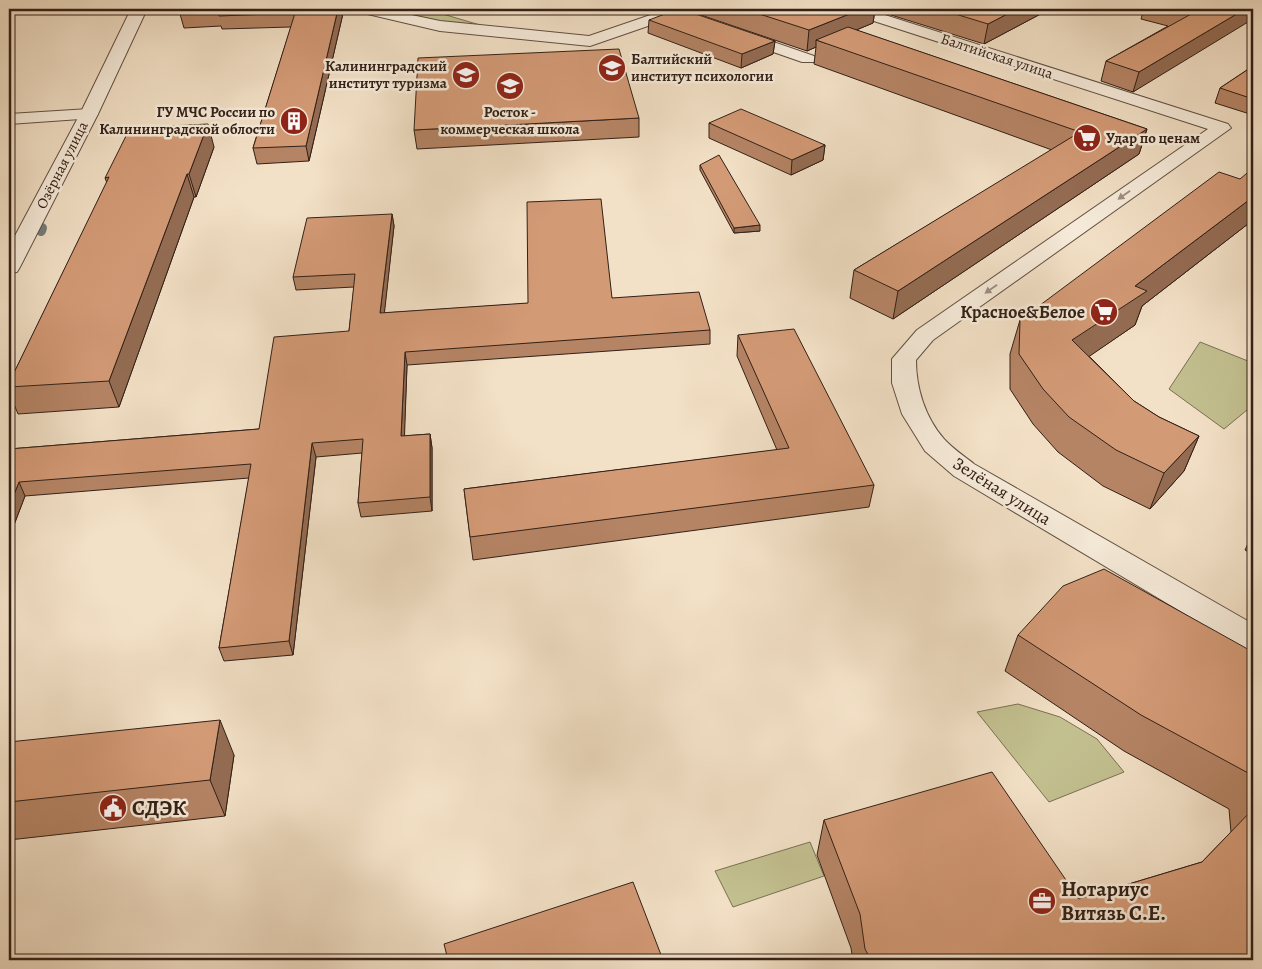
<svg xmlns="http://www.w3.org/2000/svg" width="1262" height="969" viewBox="0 0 1262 969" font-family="Alegreya,serif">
<rect width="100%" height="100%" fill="#f3e1c7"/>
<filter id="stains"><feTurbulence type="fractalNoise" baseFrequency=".004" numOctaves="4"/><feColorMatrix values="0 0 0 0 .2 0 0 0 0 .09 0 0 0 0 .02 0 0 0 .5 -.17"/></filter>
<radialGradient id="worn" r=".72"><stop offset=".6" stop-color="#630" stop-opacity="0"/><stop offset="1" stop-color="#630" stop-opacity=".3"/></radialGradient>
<path fill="#c3c090" stroke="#7a7054" d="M397,9h29l54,16 -30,-2 -53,-11z
M1200,342l53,21v42l-29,24 -55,-40z
M1018,704l42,13 37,22 27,33 -75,30 -72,-90z
M810,842l14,34 -91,31 -18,-36z"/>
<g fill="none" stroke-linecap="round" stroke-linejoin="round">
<path stroke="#737d7b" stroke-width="10" d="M41,231l1,-3"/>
<defs>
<path id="minor" d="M356,9h27l57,12 149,15 79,-27 21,3 3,3 -8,5 -10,-3 -84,29 -150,-15 -81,-19z
M844,9h22l362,115 3,4 -298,212 -17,20c0,28 9,57 28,79 8,9 20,17 30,25l279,160v27l-11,-3 -288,-172 -29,-25 -23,-37 -10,-31v-24l25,-29 291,-201 -362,-117z
M739,30l75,26 2,3 -2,3h-12l-69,-24 -2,-3z
M89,109l6,1 3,4 -3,4 -86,6v-10z"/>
<path id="tertiary" d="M131,9h16l-49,105 -78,153 -3,5 -8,1v-26l71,-133z"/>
</defs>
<use href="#minor" stroke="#625043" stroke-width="2"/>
<use href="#tertiary" stroke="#625043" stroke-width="2"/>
<use href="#minor" fill="#f7ecdb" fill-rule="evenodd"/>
<use href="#tertiary" fill="#f7ecdb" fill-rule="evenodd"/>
</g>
<path fill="#b58465" stroke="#322017" d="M344,9l-35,152 -52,3 -4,-16 38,-121 -69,2 -1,-3 -37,2 -4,-14z
M698,9h352l-66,35 -109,-34 -2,13 -17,7 291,99 -8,25 -246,165 -43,-21 4,-28 198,-120 -238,-86 2,-17 -9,4 -109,-37z
M1144,9h109l-120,83 -32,-11 5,-20 62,-35 -27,-7z
M649,20l126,21 -2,13 -32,14 -93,-35z
M1253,66v49l-38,-12 5,-15z
M639,118v19l-222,12 -3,-19z
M709,123l116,22 -2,15 -32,15 -82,-37z
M214,147l-18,50h-2l-75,210 -101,7 -9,-22v-9l98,-200 -2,-5z
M700,165l60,66 -26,2 -34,-63z
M392,214l2,12 -10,87 228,-15 98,32v14l-303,21 -3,71 26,-2 2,14v63l-71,6 -3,-14 4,-50 -46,4 -23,198 -69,6 -5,-13 30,-170 -224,18 -16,42v-89l250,-20 90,-98 5,-44 -58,3 -3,-13z
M1253,220l-111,86 -7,19 -46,31 45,45 25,16 40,19 -15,35 -34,38 -47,-23 -45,-34 -25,-28 -23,-35v-35l10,-34z
M738,335l136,150 -5,22 -396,53 -9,-71 313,-39 -40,-94z
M1253,533v21l-8,-4z
M1018,635l235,17v308h-400l-2,-12 -34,-93 7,-35 255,79 123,-37 29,-30 -2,-23 -105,-58 -119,-80z
M9,742l225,13 -9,61 -216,24z"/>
<path fill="#946c53" stroke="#322017" d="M338,9h6l-35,152 -3,-15z
M862,9h13l-2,14 -48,20 -9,-3v7l-9,4 2,-21z
M1017,9h33l-66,35 4,-20z
M1245,9h8v10l-120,73 6,-20z
M775,41l-2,13 -32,14 1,-14z
M208,124l6,23 -18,50 -7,-23z
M1147,129l-8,25 -246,165 5,-28z
M825,145l-2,15 -32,15 1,-15z
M187,174l7,23 -75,210 -10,-26z
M1253,197v23l-111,86 -7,19 -73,50 10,-35 63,-54z
M392,214l2,12 -11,100 -3,-13z
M760,225v6l-26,2v-5z
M405,352l2,13 -3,85 -3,-14z
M430,434l2,14v63l-2,-14z
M1199,436l-15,35 -34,38 14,-36z
M312,443l4,14 -23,198 -4,-14z
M19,482l6,14 -16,42v-31z
M220,720l14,35 -9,61 -15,-36z
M1253,955v5h-12z"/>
<path fill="#d39a76" stroke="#322017" d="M183,9h155l-32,137 -53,2 42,-135 -76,3v-3l-39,1z
M678,9h3l94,32 -33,13 -93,-34z
M744,9h118l-53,21z
M939,9h78l-29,15z
M1178,9h67l-106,63 -33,-11 87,-48z
M848,27l299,102 -249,162 -44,-21 226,-138 -264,-92z
M619,49l20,69 -225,12 4,-72z
M1253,66v33l-33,-11z
M741,109l84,36 -33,15 -83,-37z
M208,124l-19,50h-2l-78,207 -100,6v-4l100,-206 -4,1 25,-50z
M719,155l41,70 -26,3 -34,-63z
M1253,168v29l-118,89 12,5 -75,49 62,61 25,16 40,19 -35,37 -48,-23 -47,-33 -26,-28 -24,-35 1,-34 199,-148 21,7z
M601,199l11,99 87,-6 11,38 -305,22 -4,84 29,-2v63l-72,6 5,-64 -51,4 -23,198 -70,7 32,-184 -232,18 -10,25v-58l250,-20 15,-92 75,-6 6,-57 -62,3 14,-59 85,-4 -12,99 148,-10 -1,-101z
M794,329l80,156 -404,52 -6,-48 325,-41 -51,-113z
M1104,569l149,83v150l-3,-28 -109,-59 -123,-80 45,-49z
M220,720l-10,60 -201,22v-60z
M992,772l87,127 123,-37 51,-53v146l-12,5h-370l-6,-11 -5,-35 -36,-94z
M633,882l30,78h-215l-4,-16z"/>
<defs><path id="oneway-solid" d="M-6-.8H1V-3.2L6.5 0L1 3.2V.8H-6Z" transform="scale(1.25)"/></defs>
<g fill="#9e9083">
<use href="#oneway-solid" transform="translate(1124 195) rotate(145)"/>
<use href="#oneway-solid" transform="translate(991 289) rotate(145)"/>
</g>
<defs>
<symbol id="university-disc" viewBox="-11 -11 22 22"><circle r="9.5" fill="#8f2418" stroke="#f7ecdb"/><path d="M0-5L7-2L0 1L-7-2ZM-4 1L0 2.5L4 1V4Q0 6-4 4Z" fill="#fff"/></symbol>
<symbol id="school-disc" viewBox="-11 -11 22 22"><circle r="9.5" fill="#8f2418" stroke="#f7ecdb"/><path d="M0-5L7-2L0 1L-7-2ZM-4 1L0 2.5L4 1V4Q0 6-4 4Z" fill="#fff"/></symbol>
<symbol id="building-disc" viewBox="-11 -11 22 22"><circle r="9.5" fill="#8f2418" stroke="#f7ecdb"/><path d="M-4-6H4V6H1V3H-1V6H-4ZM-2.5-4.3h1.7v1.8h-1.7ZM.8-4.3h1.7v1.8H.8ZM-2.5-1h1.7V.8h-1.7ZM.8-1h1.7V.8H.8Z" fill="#fff"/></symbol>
<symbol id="supermarket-disc" viewBox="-11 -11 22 22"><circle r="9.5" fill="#8f2418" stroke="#f7ecdb"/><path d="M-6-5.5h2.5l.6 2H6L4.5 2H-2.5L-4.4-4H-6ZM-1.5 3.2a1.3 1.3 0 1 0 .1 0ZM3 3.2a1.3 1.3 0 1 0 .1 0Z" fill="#fff"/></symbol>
<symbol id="civic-disc" viewBox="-11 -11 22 22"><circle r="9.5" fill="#8f2418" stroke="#f7ecdb"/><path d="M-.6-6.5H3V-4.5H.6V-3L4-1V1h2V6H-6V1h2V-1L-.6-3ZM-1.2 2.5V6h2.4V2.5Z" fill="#fff"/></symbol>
<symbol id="office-disc" viewBox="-11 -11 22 22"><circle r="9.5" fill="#8f2418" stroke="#f7ecdb"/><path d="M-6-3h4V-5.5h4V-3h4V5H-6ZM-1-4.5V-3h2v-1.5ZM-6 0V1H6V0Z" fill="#fff"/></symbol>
</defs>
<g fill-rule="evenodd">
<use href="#university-disc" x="596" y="52" width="32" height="32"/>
<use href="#university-disc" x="450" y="59" width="32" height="32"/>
<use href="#school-disc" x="494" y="70" width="32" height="32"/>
<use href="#building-disc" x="278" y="105" width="32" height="32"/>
<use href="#supermarket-disc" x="1071" y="122" width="32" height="32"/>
<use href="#supermarket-disc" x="1088" y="296" width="32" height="32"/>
<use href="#civic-disc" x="97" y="792" width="32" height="32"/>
<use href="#office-disc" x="1026" y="885" width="32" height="32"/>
</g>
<g text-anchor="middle" stroke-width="5" stroke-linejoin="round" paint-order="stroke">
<g font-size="15" fill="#322017" stroke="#f7ecdb">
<text transform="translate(997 56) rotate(18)" y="5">Балтийская улица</text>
<text transform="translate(62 165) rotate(-63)" y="5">Озёрная улица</text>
</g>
<g font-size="15" font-weight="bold" fill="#322017" stroke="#f7ecdb" text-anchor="start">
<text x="631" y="64">Балтийский<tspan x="631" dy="17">институт психологии</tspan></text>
<text x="447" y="71" text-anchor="end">Калининградский<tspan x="447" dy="17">институт туризма</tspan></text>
<text x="275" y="117" text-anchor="end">ГУ МЧС России по<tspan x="275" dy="17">Калининградской облости</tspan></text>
<text x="510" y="117" text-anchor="middle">Росток -<tspan x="510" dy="17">коммерческая школа</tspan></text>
<text x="1106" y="143">Удар по ценам</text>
</g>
<g font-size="18" font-weight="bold" fill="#322017" stroke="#f7ecdb" text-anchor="end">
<text x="1085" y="318">Красное&amp;Белое</text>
</g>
<g font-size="18" fill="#322017" stroke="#f7ecdb">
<text transform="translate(1002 491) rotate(32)" y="6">Зелёная улица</text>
</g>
<g font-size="21" font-weight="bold" fill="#322017" stroke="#f7ecdb" text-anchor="start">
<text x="132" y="815">СДЭК</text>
<text x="1061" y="896">Нотариус<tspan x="1061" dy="24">Витязь С.Е.</tspan></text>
</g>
</g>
<rect width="1262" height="969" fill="none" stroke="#f3e1c7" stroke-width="30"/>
<rect x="10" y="10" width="1242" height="949" fill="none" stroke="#322017" stroke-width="2.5"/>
<rect x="15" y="15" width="1232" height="939" fill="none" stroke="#322017"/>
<rect width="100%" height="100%" filter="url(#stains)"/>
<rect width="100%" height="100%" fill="url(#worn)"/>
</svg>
